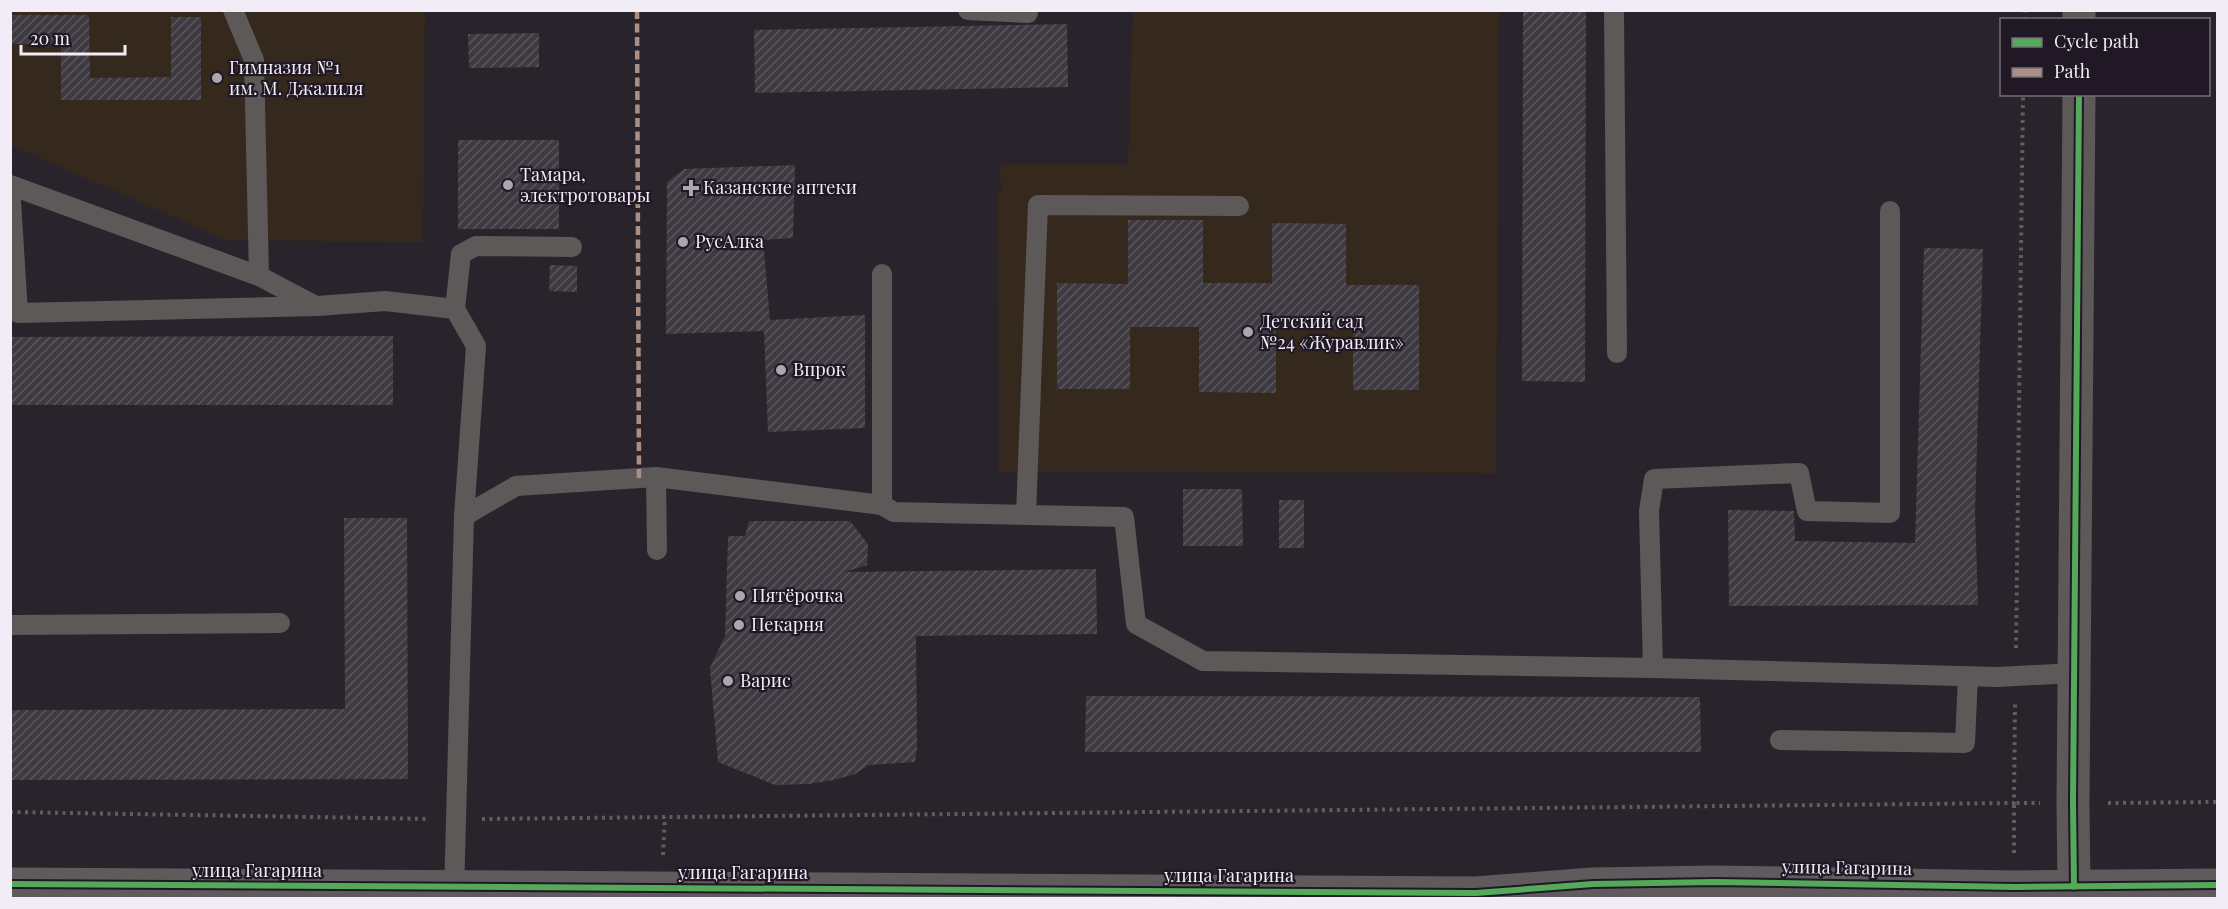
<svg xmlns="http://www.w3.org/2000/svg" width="2228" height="909" viewBox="0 0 2228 909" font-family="'Playfair Display',serif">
<defs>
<pattern id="building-hatch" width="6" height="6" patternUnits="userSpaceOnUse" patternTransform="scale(1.5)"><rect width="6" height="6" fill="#3e3a41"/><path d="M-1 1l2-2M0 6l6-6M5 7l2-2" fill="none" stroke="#5a575d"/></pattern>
</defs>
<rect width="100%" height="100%" fill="#29242c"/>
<path fill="#35291e" d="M11,11h414l-2,231 -197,-2 -215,-95z
M1133,11h366l-3,462 -497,-1 -1,-280 3,-1 -1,-27h128z"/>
<path fill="url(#building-hatch)" d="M1523,10h63l-1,372 -63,-1z
M10,15h79l1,63 81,-1v-60h30v83h-140v-56h-51z
M1067,24l1,63 -313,6 -1,-63z
M539,33v34l-70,1 -1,-34z
M458,140h101v89h-101z
M795,165l-2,73 -30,2 7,80 95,-5v113l-97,4 -4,-101 -98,3 1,-152 17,-13z
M1128,220h75v63h69v-60l74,1v61h73v105h-66v-61l-77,-1v65l-77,-1v-65h-69v62h-73v-106l71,1z
M1924,248l59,1 -8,262 3,94 -249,1 -1,-96 66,1 1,30 120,2z
M550,265l27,1v26l-28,-1z
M393,336v69h-383v-68z
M1183,489h59l1,57h-60z
M1279,500h25v48h-25z
M344,518h63l1,261 -398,1v-70l335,-1z
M749,521h101l18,23 -1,21 -22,7 251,-3 1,65 -181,2 1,112 -2,14 -46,3 -14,9 -21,6 -25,4 -34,1 -57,-23 -8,-94 15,-32 3,-100h17z
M1086,696l614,1 1,55h-616z"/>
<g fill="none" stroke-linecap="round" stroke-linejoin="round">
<path stroke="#605d60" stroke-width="4" stroke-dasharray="3 4.5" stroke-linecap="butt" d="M2025,20v-10
M2016,648l7,-554
M2108,803l110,-1
M10,812l420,7
M482,819l1532,-16 1,-99
M2014,853v-50h26
M663,855l2,-38"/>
<path stroke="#5c5958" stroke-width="20" d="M233,10l21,50 5,216
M968,10l60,3
M1614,10l3,343
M10,185l8,128 299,-7 68,-5 70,8 21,37 -12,170 -10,380
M10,185l249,91 55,29
M455,309l6,-55 15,-8 96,1
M656,477l1,73
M882,505v-231
M1026,515l12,-310 201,1
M464,516l52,-30 140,-9 226,28 12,7 230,5 12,107 67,37 450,7 345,9 76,-4
M10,625l270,-2
M1653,668l-4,-157 5,-32 145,-6 8,38 83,2v-302
M1780,740l185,3 3,-67"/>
<path stroke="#5c5958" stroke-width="33" d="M2079,20v-10
M2074,887l-1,-84 6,-709"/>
<path stroke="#5f5b5c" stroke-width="33" d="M10,884l1466,9 117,-9 121,-2 301,5 203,-2"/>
<path stroke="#ac8f84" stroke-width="4.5" stroke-dasharray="9 4.5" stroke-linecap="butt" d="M637,10l2,468"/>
<defs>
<path id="cycleway" d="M10,884l1466,9 117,-9 121,-2 301,5 203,-2
M2074,887l-1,-84 6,-709"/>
</defs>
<use href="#cycleway" stroke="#201825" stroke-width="10"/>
<use href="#cycleway" stroke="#51ab58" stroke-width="6"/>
</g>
<g fill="#aba6af" stroke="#201825" stroke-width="2">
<circle cx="217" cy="78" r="6"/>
<circle cx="508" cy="185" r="6"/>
<path d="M688 179h6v6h6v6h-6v6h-6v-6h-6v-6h6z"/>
<circle cx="683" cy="242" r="6"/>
<circle cx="1248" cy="332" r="6"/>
<circle cx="781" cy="370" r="6"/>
<circle cx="740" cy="596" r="6"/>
<circle cx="739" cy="625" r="6"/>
<circle cx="728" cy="681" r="6"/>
</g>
<g text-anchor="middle" stroke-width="4.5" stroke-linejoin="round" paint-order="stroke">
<g font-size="18" fill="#f1ecf5" stroke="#201825" text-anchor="start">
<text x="229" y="74">Гимназия №1<tspan x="229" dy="21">им. М. Джалиля</tspan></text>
<text x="520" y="181">Тамара,<tspan x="520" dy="21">электротовары</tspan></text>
<text x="703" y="194">Казанские аптеки</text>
<text x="695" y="248">РусАлка</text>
<text x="1260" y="328">Детский сад<tspan x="1260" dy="21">№24 «Журавлик»</tspan></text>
<text x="793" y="376">Впрок</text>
<text x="752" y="602">Пятёрочка</text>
<text x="751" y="631">Пекарня</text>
<text x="740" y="687">Варис</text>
</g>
<g font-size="18" fill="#f1ecf5" stroke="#201825">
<text transform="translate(1847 868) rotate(1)" y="6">улица Гагарина</text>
<text x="257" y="877">улица Гагарина</text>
<text x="743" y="879">улица Гагарина</text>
<text x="1229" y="882">улица Гагарина</text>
</g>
</g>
<rect width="2228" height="909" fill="none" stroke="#f1ecf5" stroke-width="24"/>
<rect x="2000" y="18" width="210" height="78" fill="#201825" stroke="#746d78" stroke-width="1.5"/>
<rect x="2012" y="38" width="30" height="9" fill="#51ab58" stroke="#746d78" stroke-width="1.5"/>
<text x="2054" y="48" font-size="18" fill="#f1ecf5">Cycle path</text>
<rect x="2012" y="68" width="30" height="9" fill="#ac8f84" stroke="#746d78" stroke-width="1.5"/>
<text x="2054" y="78" font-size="18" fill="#f1ecf5">Path</text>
<path d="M21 45v9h104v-9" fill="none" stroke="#f1ecf5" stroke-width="3"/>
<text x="30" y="45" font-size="18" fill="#f1ecf5" stroke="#201825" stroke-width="4.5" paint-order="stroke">20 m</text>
</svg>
